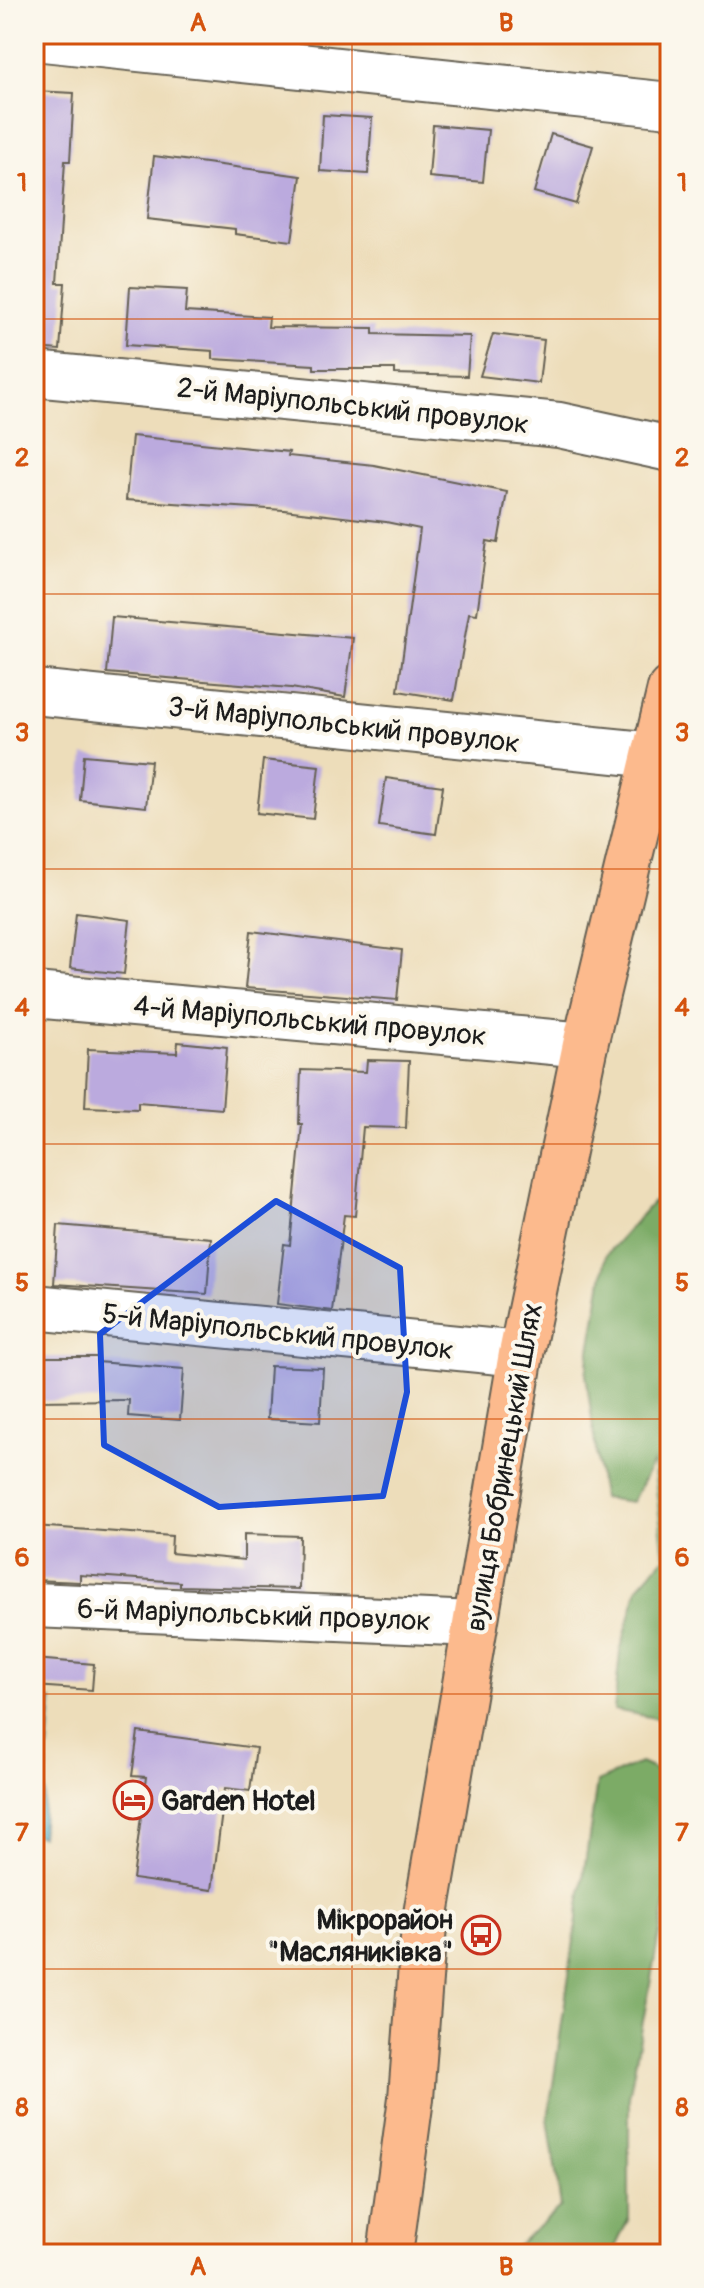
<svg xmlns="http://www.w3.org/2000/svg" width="704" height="2288" viewBox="0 0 704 2288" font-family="Pangolin,sans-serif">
<rect width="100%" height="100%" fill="#fbf7ec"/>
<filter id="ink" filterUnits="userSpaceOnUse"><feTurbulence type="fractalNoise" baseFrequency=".0125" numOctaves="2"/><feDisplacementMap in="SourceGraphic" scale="16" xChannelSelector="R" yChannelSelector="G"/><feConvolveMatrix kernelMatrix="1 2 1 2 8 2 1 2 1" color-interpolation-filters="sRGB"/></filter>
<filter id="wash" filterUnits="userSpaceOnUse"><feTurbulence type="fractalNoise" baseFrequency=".006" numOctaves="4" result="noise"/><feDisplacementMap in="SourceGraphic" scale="32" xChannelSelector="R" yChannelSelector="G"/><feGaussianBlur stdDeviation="1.8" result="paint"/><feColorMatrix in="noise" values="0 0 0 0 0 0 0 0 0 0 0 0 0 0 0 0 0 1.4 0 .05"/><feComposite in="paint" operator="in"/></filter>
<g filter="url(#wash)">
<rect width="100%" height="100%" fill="#edddba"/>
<path fill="#7bab66" stroke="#4c6441" stroke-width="2" d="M653,1202l17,14v505l-56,-11 6,-58 18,-65 26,-29 -11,-96 -21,40 -30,-4 -16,-124 20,-119z
M640,1763l30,13v100l-41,221v121l-17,36h-105l54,-47 -13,-88 49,-337z"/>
<path fill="#42a7c2" stroke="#2f626f" stroke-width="2" d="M34,1699l18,1 -11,136 -7,-1z"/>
<g id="blocks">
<path fill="#bbaade" d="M34,91l40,2 -4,68h-5l-8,122h8l-5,67 -26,-2z
M323,115l49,3 -4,56 -48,-3z
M433,125l55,5 -5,52 -54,-5z
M551,134l42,12 -17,58 -42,-12z
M154,156l147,20 -9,65 -57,-7v-5l-88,-10z
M130,287l57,3 -2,22 84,5 -1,10 105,1v6l97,2 -3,40 -72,-2v-5h-81v-4l-101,-6v-8l-87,-6z
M493,334l51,6 -5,43 -59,-7z
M132,436l157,16 -1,4 86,9 133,27 -9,51 -11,-2 -10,73 -8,-1 -15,87 -56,-9 22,-162 -34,-7 -102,-12 -158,-10z
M112,617l241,21 -8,59 -54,-9 -184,-15z
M84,755l67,6 -5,46 -66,-7z
M263,760l56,6 -6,53 -56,-6z
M386,778l57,8 -7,48 -57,-8z
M76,913l54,7 -6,54 -54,-6z
M251,931l151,19 -5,50 -152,-12z
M178,1042l49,5 -5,62 -84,-7v7l-53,-2 3,-58 89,4z
M367,1060l42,1 -3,67 -43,-1 -8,89 -11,-1 -12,96 -55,-7 7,-60 6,1 12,-121h-3l2,-54 65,2z
M58,1225l153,13 -4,56 -153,-10z
M34,1357h63v5l87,7 -4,51 -52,-4 1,-16 -95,1z
M270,1366l53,2 -3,54 -53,-3z
M34,1526l138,10 -1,17 73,7v-26l56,2 -1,53 -119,-3v-4l-100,-7v7l-46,-2z
M34,1659l60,5 -2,26 -58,-4z
M138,1732l118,16 -6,43 -25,-3 -13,102 -79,-11 13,-102 -14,-1z"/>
</g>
</g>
<g filter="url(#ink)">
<use href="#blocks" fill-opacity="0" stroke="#656053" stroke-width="2"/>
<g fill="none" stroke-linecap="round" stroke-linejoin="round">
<defs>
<path id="minor" d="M34,38l636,67
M34,374l525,51 111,24
M34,692l620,63
M34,995l551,50
M34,1307l487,47
M34,1605l441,19"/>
<path id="major" d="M390,2254l21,-156 13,-172 97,-572 64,-309 85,-356"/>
</defs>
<use href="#minor" stroke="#656053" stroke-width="48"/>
<use href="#major" stroke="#656053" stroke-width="48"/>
<use href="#minor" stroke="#fff" stroke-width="44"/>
<use href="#major" stroke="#fcba8d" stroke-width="44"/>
</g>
</g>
<path fill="#1d4ed8" fill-opacity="0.2" stroke="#1d4ed8" stroke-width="6" stroke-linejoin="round" d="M276,1201l124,67 7,124 -24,104 -164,11 -115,-62 -4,-111z"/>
<path fill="none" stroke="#d4530e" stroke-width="2" stroke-opacity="0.55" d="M352,34v2220M34,319h636M34,594h636M34,869h636M34,1144h636M34,1419h636M34,1694h636M34,1969h636"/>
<defs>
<symbol id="hotel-ring" viewBox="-11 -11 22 22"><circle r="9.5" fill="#fbf7ec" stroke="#c8321e" stroke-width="1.5"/><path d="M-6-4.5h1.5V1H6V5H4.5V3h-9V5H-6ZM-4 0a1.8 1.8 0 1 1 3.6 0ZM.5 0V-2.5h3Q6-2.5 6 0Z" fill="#c8321e"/></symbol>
<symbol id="bus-ring" viewBox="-11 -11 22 22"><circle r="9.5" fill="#fbf7ec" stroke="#c8321e" stroke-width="1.5"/><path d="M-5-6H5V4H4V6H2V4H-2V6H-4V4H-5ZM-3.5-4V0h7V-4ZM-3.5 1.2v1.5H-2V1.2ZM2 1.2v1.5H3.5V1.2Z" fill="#c8321e"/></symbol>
</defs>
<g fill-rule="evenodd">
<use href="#hotel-ring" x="111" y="1778" width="44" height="44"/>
<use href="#bus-ring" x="459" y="1913" width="44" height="44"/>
</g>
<g text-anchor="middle" stroke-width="8" stroke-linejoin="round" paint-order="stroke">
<g font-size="28" fill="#1c1c1c" stroke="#fbf7ec">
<text transform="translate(353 405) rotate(6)" y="10">2-й Маріупольський провулок</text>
<text transform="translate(344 724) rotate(6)" y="10">3-й Маріупольський провулок</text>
<text transform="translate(310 1020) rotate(5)" y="10">4-й Маріупольський провулок</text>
<text transform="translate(278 1331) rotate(6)" y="10">5-й Маріупольський провулок</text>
<text transform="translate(503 1467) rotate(-80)" y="10">вулиця Бобринецький Шлях</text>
<text transform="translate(254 1614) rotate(2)" y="10">6-й Маріупольський провулок</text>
</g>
<g font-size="28" font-weight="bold" fill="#1c1c1c" stroke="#fbf7ec" text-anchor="start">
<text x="161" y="1810">Garden Hotel</text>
<text x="453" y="1929" text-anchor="end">Мікрорайон<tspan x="453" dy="32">"Масляниківка"</tspan></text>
</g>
</g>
<rect width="704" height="2288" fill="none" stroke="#fbf7ec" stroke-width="88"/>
<rect x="44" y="44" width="616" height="2200" fill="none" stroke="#d4530e" stroke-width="3"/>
<g font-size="26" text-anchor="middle" font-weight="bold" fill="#d4530e">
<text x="198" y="31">A</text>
<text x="506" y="31">B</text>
<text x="22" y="191">1</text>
<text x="682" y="191">1</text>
<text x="22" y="466">2</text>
<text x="682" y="466">2</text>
<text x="22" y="741">3</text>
<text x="682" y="741">3</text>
<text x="22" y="1016">4</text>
<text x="682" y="1016">4</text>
<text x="22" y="1291">5</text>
<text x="682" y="1291">5</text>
<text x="22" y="1566">6</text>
<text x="682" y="1566">6</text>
<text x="22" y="1841">7</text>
<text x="682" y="1841">7</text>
<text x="22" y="2116">8</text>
<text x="682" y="2116">8</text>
<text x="198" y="2275">A</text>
<text x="506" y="2275">B</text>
</g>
</svg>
